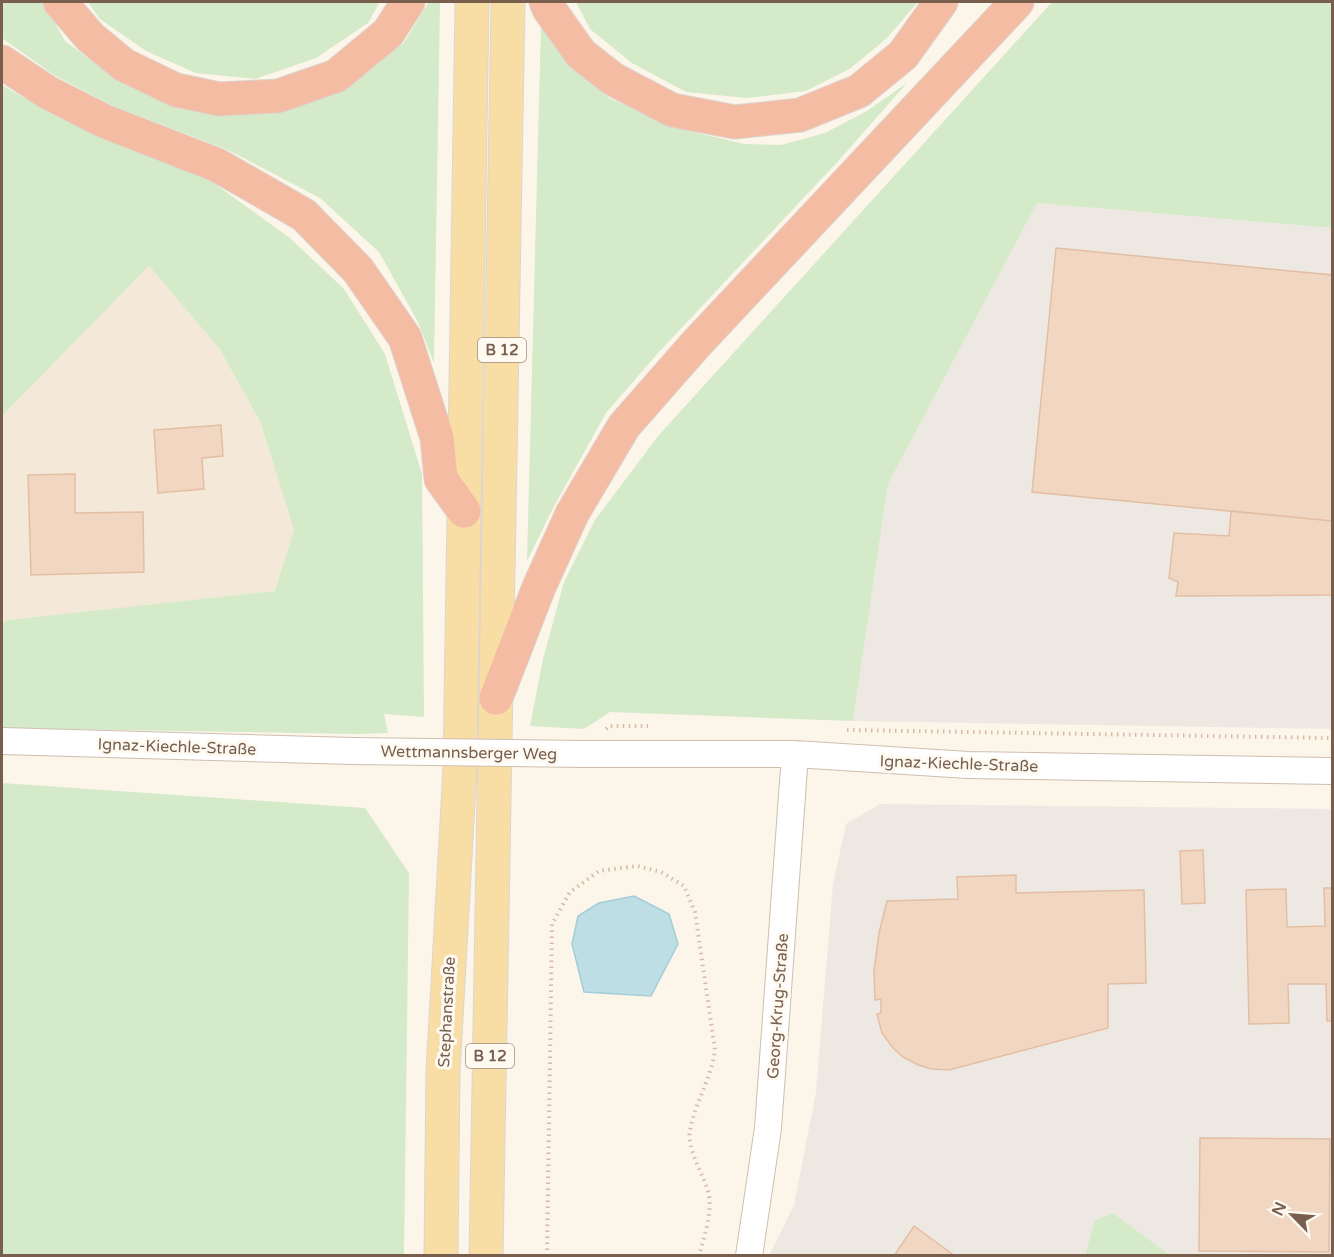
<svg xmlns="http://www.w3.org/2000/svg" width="1334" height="1257" viewBox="0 0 1334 1257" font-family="'Varela Round',sans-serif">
<rect width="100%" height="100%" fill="#fcf6ea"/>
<path fill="#f4e8d8" d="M149,266l70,82 41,73 34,109 -18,61 -268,29 -6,3v-207z"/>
<path fill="#eee8e3" d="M1037,203l295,25v501l-479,-8 35,-237z
M880,804l452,5v446h-162l-57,-42 -18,7 -10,35 -316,1 25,-51 22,-113 17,-208 13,-60z"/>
<path fill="#d4eac8" d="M2,2h41l22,39 60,44 55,24 74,5 72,-19 77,-51 26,-42h11l-6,361 -16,-41 -39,-70 -59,-54 -92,-48 -117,-45 -57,-30 -52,-37z
M88,2h292l-12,21 -52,35 -61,21 -59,-6 -50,-22 -46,-32z
M576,2h342l-31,36 -36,30 -45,23 -59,7 -61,-6 -54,-29 -42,-34z
M1052,2h280v226l-295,-25 -149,281 -35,237 -243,-9 -26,17 -54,-3 13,-67 21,-77 31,-62 64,-85z
M541,25l20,29 48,44 69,30 66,16 37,1 44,-12 42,-22 40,-28 -66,75 -183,195 -52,60 -53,95 -26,53z
M2,85l36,21 57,26 113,47 82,59 54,51 41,65 37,120 2,243 -40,-3 4,19 -30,1 -356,-6v-105l6,-3 267,-29 19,-61 -34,-109 -41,-73 -70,-82 -147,150z
M2,783l363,25 44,65 -5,382h-402z
M1113,1213l57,42h-85l10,-35z"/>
<path fill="#bedee6" stroke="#a5cdd7" stroke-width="1.5" d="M634,896l35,18 9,30 -27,52 -67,-4 -12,-48 6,-28 21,-13z"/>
<path fill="#f1d7c2" stroke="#e3bea3" stroke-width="1.5" d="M1056,248l276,27v246l-300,-29z
M221,425l2,31 -21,2 2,31 -46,4 -4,-63z
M75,474v39l68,-1 1,60 -113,3 -3,-100z
M1231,511l101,10v74l-156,1 2,-14 -9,-4 5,-45 55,3z
M1203,850l2,53 -23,1 -2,-53z
M1016,875v18l128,-3 2,93 -38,1v44l-159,42 -17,-1 -14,-4 -15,-8 -10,-9 -11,-15 -5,-19 4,-1v-14l-6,1 -1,-29 5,-38 8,-32 71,-2 -1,-22z
M1324,888h8v133h-5l-1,-37h-38l1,39 -40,1 -3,-134 40,-1 1,38 38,-1z
M1200,1138l130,1 -1,113 -130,-1z
M914,1226l41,30h-61z"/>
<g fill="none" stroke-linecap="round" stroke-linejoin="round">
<defs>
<path id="minor" d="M2,741l351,10
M586,754h209l173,11 364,6
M749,1256l19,-128 27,-374"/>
<path id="primary" d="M441,1256l2,-184 17,-304 12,-766
M486,1256l22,-1254"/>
<path id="motorway" d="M60,2l30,35 34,28 52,25 43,9 59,-3 58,-20 52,-43 20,-31
M546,2l3,7 32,45 32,25 59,31 63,12 65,-7 59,-24 44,-36 38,-53
M2,62l45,30 57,29 113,44 87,50 54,55 47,68 32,100 4,41 23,32
M496,698l43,-111 33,-73 52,-88 72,-82 321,-342"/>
</defs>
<use href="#minor" stroke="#cebeaf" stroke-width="28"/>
<use href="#primary" stroke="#dcd5d1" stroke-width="35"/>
<use href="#motorway" stroke="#dcd5d1" stroke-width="35"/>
<path stroke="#d6baa5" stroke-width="4" stroke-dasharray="1.5 4.5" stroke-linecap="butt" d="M606,729l3,-3h39
M847,730l485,8
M547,1256l5,-332 18,-32 29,-21 38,-5 24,6 23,14 11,26 20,138c-4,29 -20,53 -25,80 -4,19 16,48 19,66 3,19 -5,41 -10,60"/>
<use href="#minor" stroke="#fff" stroke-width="26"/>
<use href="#primary" stroke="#f8dda5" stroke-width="33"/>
<use href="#motorway" stroke="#f4bca3" stroke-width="33"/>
<defs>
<path id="minor-bridge" d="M353,751l233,3"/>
</defs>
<use href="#minor-bridge" stroke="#cebeaf" stroke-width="28" stroke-linecap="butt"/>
<use href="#minor-bridge" stroke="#fff" stroke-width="26"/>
</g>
<g text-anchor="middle" stroke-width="6" stroke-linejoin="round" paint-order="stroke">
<g fill="#fefaf1" stroke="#a08d7e" stroke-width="1.5">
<rect x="478" y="338" width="48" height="24" rx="4.5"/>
<rect x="466" y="1044" width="48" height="24" rx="4.5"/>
</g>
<g font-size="15" font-weight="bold" fill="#775e4d">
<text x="502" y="355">B 12</text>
<text x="490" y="1061">B 12</text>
</g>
<g font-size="16" fill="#775e4d" stroke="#fefaf1">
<text transform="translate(177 746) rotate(2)" y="6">Ignaz-Kiechle-Straße</text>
<text transform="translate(469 752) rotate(1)" y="6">Wettmannsberger Weg</text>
<text transform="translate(959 763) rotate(2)" y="6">Ignaz-Kiechle-Straße</text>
<text transform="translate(777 1006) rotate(-86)" y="6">Georg-Krug-Straße</text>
<text transform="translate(446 1012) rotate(-87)" y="6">Stephanstraße</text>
</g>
</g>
<rect width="1334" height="1257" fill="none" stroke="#775e4d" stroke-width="6"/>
<g transform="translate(1292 1215) rotate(295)" stroke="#fefaf1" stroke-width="4.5" paint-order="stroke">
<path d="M0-4.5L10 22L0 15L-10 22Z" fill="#775e4d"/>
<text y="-9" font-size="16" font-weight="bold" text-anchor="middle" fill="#775e4d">N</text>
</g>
</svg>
